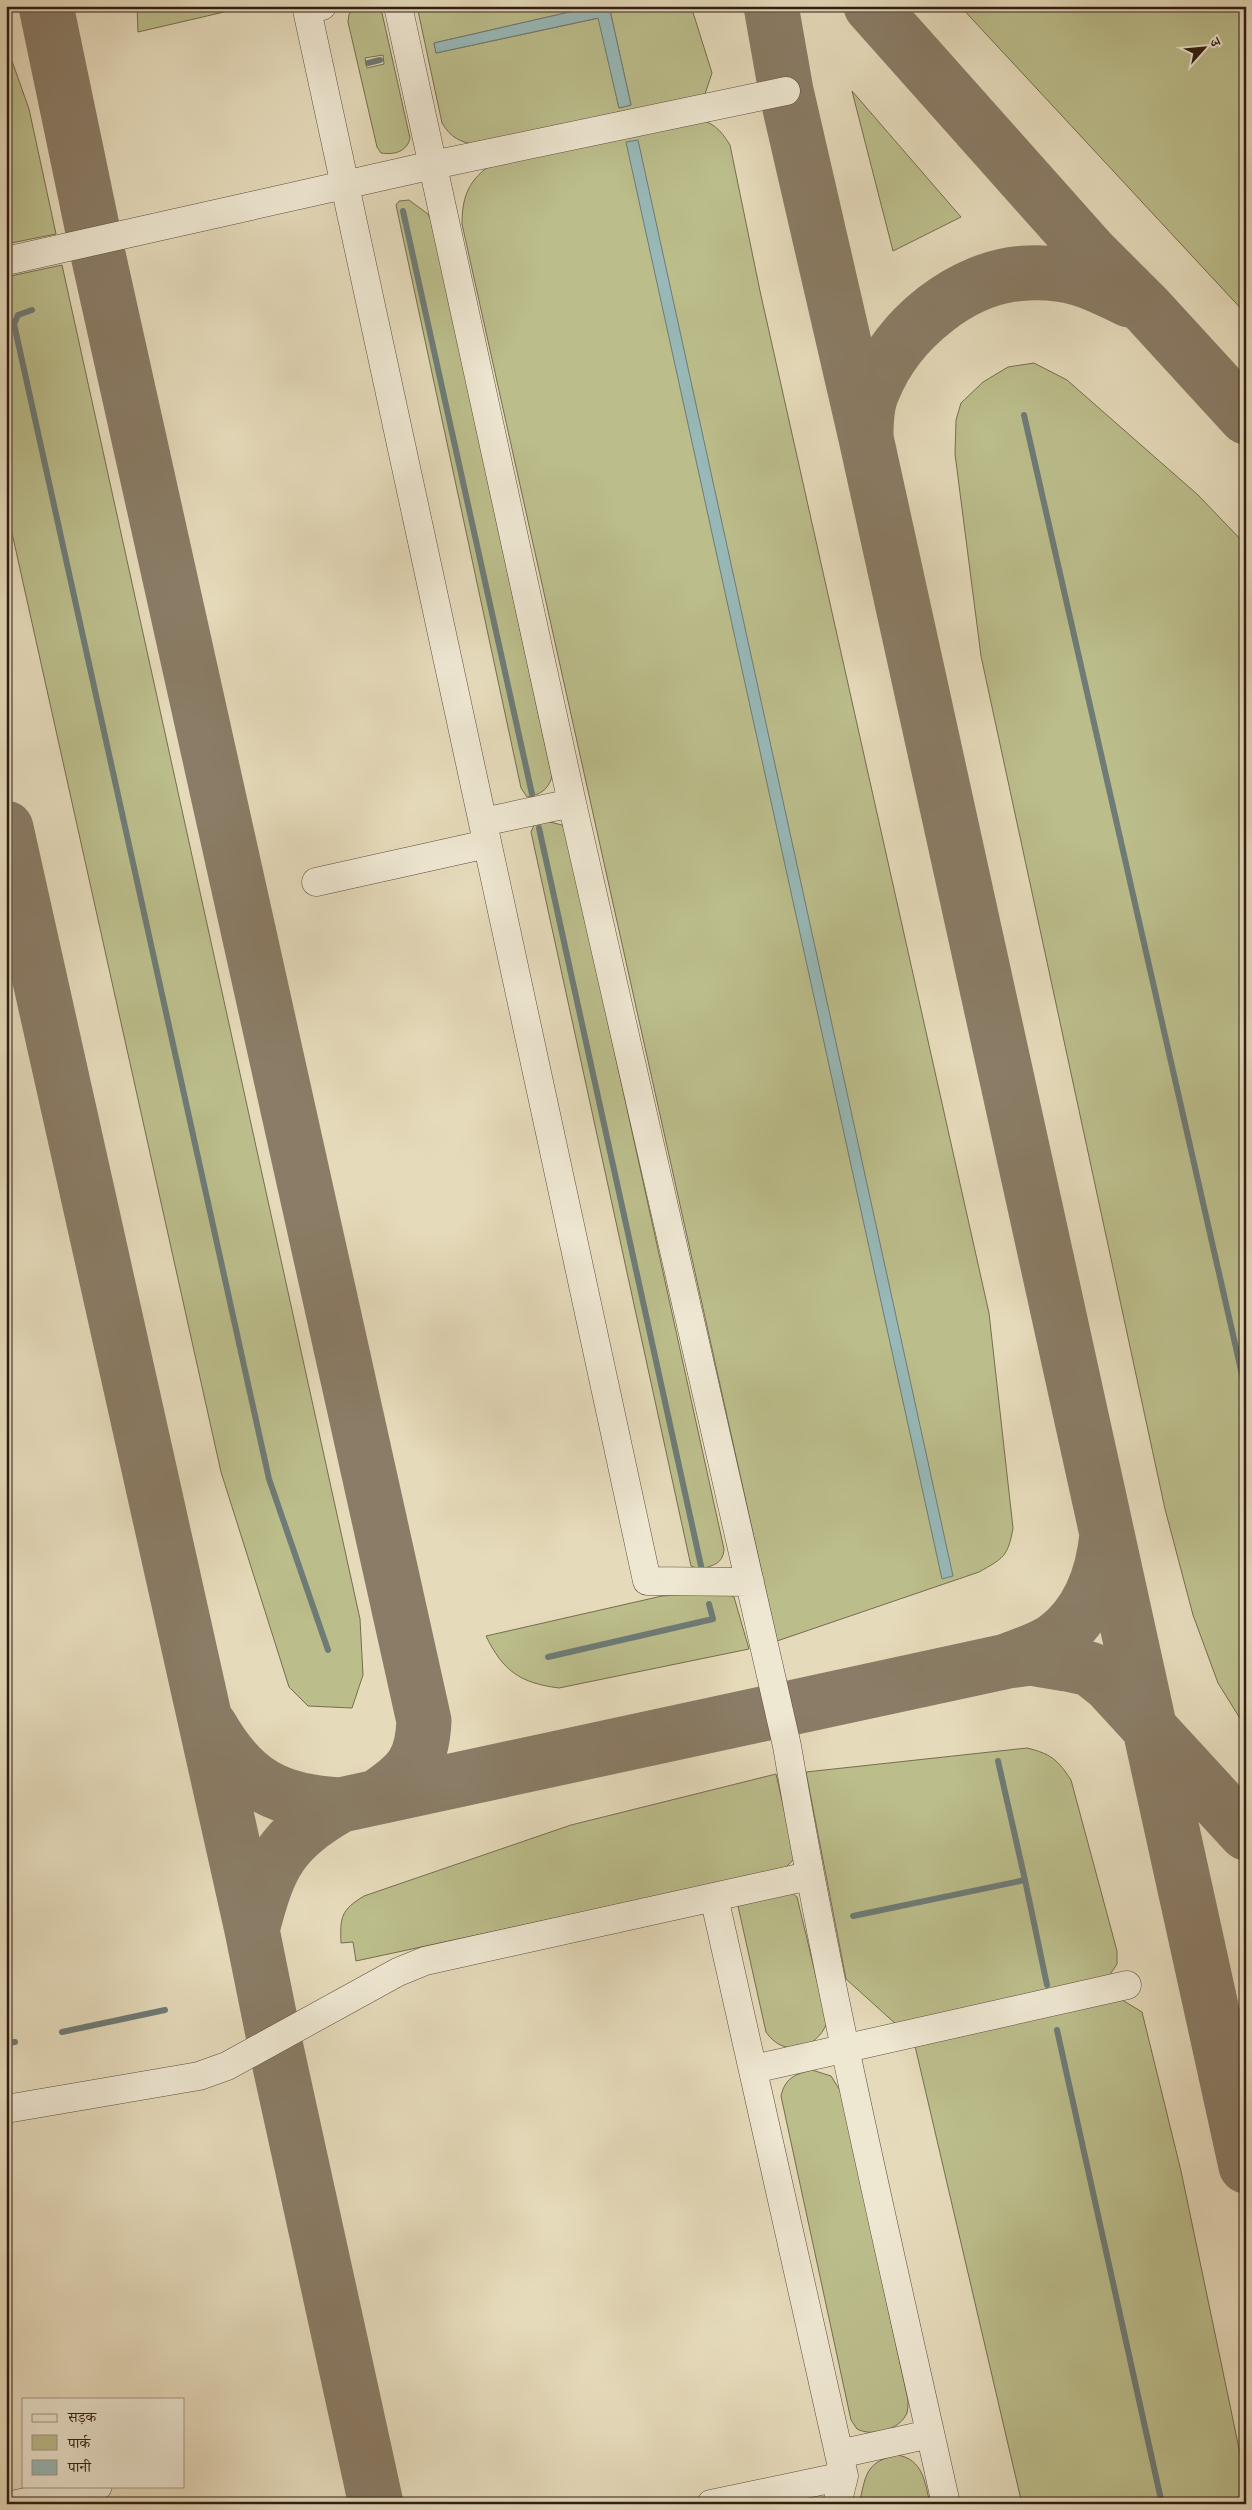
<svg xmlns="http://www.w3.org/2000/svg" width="1252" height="2510" viewBox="0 0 1252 2510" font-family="'IM FELL French Canon','Noto Serif Devanagari',serif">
<rect width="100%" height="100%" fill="#e5daba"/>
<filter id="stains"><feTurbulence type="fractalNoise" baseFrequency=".004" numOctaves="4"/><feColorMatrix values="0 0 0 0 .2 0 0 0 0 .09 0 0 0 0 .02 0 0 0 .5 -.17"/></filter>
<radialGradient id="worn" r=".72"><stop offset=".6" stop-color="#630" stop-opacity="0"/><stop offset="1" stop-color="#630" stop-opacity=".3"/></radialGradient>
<path fill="#bbbd8b" stroke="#766d4f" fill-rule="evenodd" d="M137,6h113l-112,26z
M366,6h9l7,7 28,125c-3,14 -16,17 -29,15l-4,-6 -29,-125 1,-8 6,-5zM383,55l1,9 -17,4 -2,-10z
M417,6h179l-162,37 2,10 163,-35 20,90 12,-3 -22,-99h82l21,67 -7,21 -228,51c-17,-3 -26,-7 -35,-22z
M960,6h286v308z
M6,44l23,65 27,125 -50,10z
M852,91l109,126 -68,34z
M694,118c19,4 26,11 36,27l30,146 229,1022 24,215c-5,28 -9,30 -34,44l-202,69 -315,-1417c0,-24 5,-42 26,-57z
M409,200l19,14 4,9 120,554c-5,14 -11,17 -25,20l-6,-9 -125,-583 3,-4z
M62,265l298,1354 3,56 -11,33 -44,-2 -19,-19 -68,-215 -215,-966v-229z
M1034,363l33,17 131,115 48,50v1183l-28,-45 -25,-68 -28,-106 -184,-853 -26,-202 1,-34 5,-17 22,-21 25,-15z
M546,821l16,4 4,7 158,717c-1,15 -11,17 -25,20l-8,-3 -160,-734 3,-7z
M708,1593h19l7,4 15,52 -190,39c-39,-5 -56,-17 -73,-52l176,-40z
M1027,1748c24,6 30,11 44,32l46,171v13l-8,12 -211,50 -52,-47 -40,-207z
M776,1774l19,84 -11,11 -428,92 -3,-19 -12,1c-1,-26 0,-33 23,-47l207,-71z
M788,1890l9,7 30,126c-11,27 -44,35 -61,9l-28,-126z
M1119,1998l23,14 39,159 65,311v22h-224l-107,-458z
M812,2070l19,6 10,16 67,308c0,4 0,9 -1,13 -7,17 -35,24 -50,16l-6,-9 -70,-324c4,-18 14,-22 31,-26z
M897,2455c26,4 28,27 33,49h-71c7,-27 5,-42 38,-49z"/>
<path fill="#98b9b8" stroke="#6e7b76" d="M596,6h13l22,99 -12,3 -21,-90 -162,35 -2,-10z
M638,140l315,1436 -11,3 -316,-1437z"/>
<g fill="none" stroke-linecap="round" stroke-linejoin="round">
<path stroke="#6e7b76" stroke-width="6" d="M368,63l12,-3
M6,141l3,-1
M403,211l129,583
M32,310l-14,5 -4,9 255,1155 59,171
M1024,415l222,977
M539,828l164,747
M548,1657l165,-38 -4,-15
M1025,1880l22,105
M853,1916l172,-36 -27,-119
M1057,2030l105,474
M62,2032l103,-22
M6,2043l9,-1"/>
<path stroke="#8a7c66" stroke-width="55" d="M46,6l49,235 329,1480c-2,41 -13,53 -47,76
M771,6l15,85 80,347 380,1728
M871,6l220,247 57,57 98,107
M866,435c0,-14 1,-32 7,-45 24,-60 89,-115 155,-117 42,-2 65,9 101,27
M6,828l246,1102 21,104 103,470
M1008,1661l23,-3 36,6 23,5 19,15 137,149
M210,1726c32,56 66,76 131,79l662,-143c18,-7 38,-12 53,-23 33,-25 47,-65 51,-104
M252,1930c17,-66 28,-90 89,-125"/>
<defs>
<path id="minor" d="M322,6l-15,4 340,1571 103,1
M398,6l174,797 215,943c43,254 103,506 159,758
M6,261l427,-96 353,-74
M483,822l89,-19
M316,882l171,-38
M809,1876l-95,21 130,579 -7,28
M754,2069l373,-84
M6,2109l193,-33 28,-10 171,-94 27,-11 289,-64
M839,2454l91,-20
M17,2504l81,-18
M711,2504l133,-28"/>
</defs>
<use href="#minor" stroke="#5d4c3d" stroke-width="29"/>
<use href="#minor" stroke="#eee7d2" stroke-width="28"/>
</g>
<rect width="1252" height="2510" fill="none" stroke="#e5daba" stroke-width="25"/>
<rect x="8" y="8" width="1237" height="2495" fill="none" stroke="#301d13" stroke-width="2.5"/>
<rect x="12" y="12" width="1227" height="2485" fill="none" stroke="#301d13"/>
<rect x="22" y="2398" width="162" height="90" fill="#eee7d2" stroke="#a29686"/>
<rect x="32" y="2414" width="25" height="8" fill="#eee7d2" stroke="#a29686"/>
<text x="68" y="2422" font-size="15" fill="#301d13">सड़क</text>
<rect x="32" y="2435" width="25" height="15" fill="#bbbd8b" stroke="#a29686"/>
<text x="68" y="2448" font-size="15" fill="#301d13">पार्क</text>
<rect x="32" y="2460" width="25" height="15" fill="#98b9b8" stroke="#a29686"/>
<text x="68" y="2472" font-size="15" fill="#301d13">पानी</text>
<g transform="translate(1204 48) rotate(63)" stroke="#eee7d2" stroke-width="4" paint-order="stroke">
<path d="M0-4L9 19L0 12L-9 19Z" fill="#301d13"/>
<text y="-8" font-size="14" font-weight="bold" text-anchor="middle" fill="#301d13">उ</text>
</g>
<rect width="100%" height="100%" filter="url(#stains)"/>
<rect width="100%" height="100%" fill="url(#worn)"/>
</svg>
